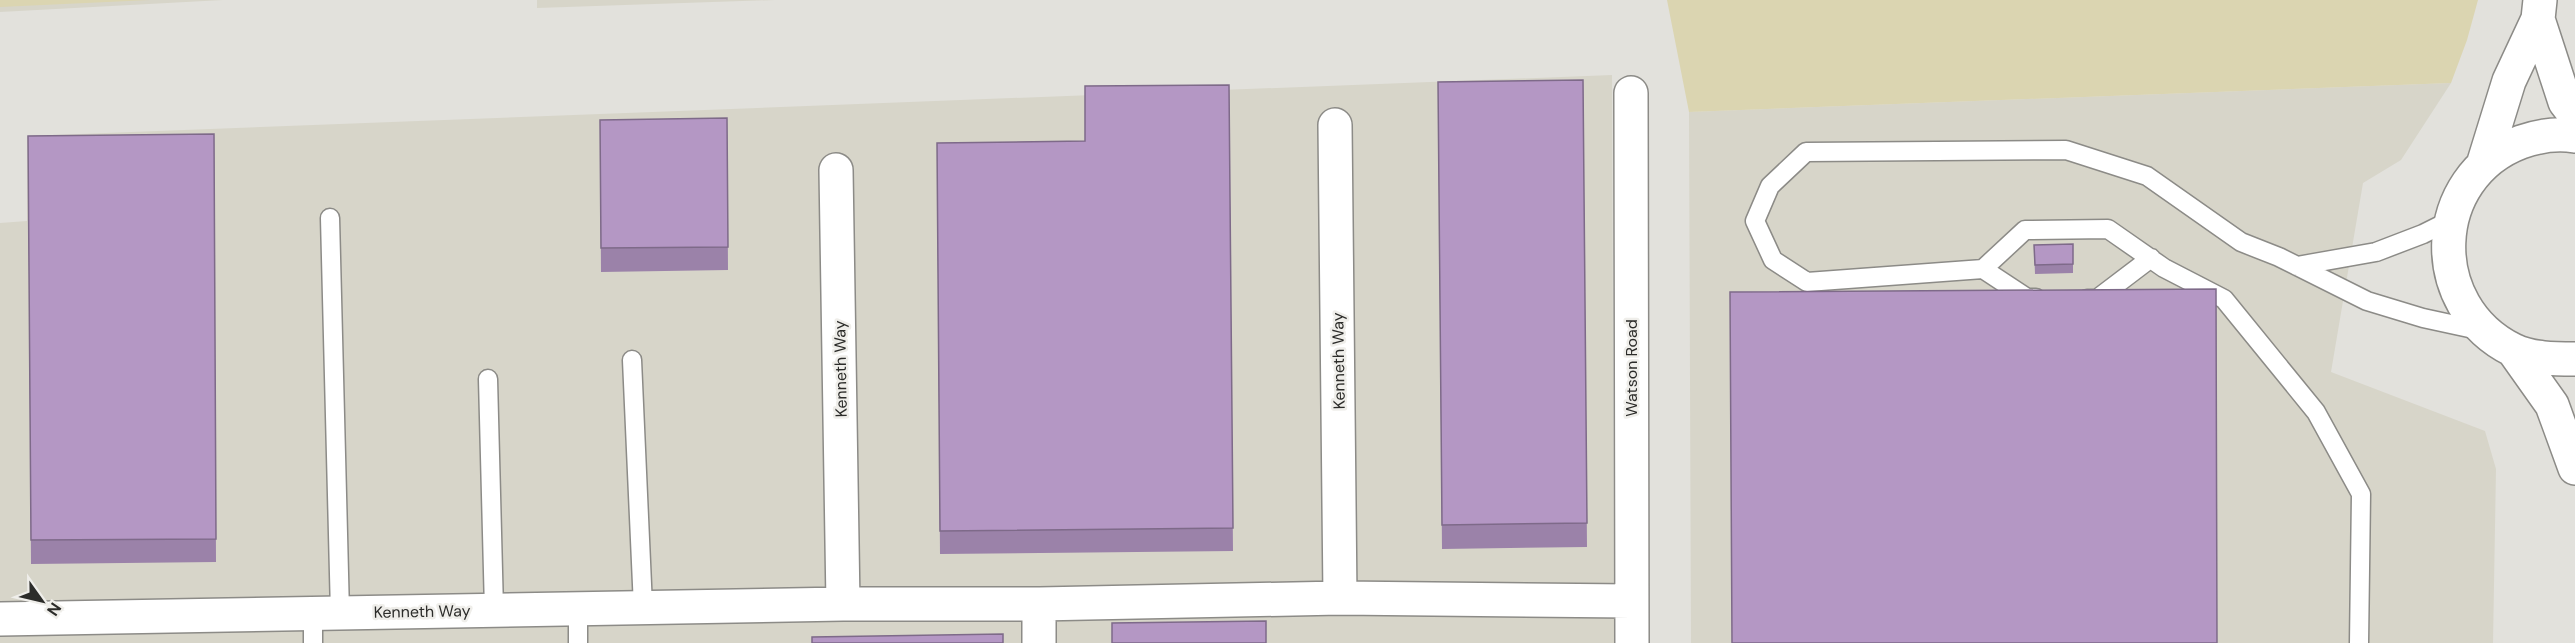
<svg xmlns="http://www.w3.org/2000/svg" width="2575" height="643" viewBox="0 0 2575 643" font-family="'DM Sans',sans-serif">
<rect width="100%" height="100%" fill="#e2e1dc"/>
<path fill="#d7d5c9" d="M0,0h223l-223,12z
M537,0h238l-238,8z
M1612,75l2,568h-1614v-420l27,-2v-85z
M2451,83l-50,77 -38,23 -32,189 154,59 11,38 -3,174h-802l-2,-531z"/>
<path fill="#dbd5b1" d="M0,0h150l-150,7z
M1667,0h811l-11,40 -16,43 -762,29z"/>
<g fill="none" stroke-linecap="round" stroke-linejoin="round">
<defs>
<path id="service" d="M330,218l10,395
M2297,266l79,-14 47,-18 28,-14
M1983,269l42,-39 83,-1 56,39 60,31 92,113 45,82 -2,149
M2036,298h-9l-44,-29 -176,13 -34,-22 -18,-39 15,-35 36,-34 260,-2 81,26 94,66 38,15 88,44 56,17 60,13
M2087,299h10l54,-41
M632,360l11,247
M488,379l6,231
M578,608v35
M313,613v30"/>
<path id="minor" d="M1631,93l1,550
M1335,125l5,473
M836,170l7,434
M0,619l843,-15h196l301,-6 291,3
M1039,643v-39"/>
<path id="tertiary" d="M2538,19l27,83 10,13
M2575,136c-18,-3 -37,0 -54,6 -93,35 -97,164 -8,208 19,9 41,9 62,9
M2483,165l26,-84 29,-62 2,-19
M2513,350l39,55 23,63"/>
</defs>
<use href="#service" stroke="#8c8b87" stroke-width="21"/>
<use href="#minor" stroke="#8c8b87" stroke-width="36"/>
<use href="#tertiary" stroke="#8c8b87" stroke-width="36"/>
<use href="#service" stroke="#fff" stroke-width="18"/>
<use href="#minor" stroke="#fff" stroke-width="33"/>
<use href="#tertiary" stroke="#fff" stroke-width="33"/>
</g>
<path fill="#9b82a9" d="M1583,80l4,467 -145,2 -4,-467z
M1229,85l4,466 -293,3 -3,-411 148,-2z
M727,118l1,152 -127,2 -1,-152z
M214,134l2,428 -185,2 -3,-428z
M2034,245l39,19v9l-38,1z"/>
<path fill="#b497c4" stroke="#7e6a89" stroke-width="1.5" d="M1583,80l4,443 -145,2 -4,-443z
M1229,85l4,443 -293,3 -3,-388 148,-2v-55z
M727,118l1,129 -127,1 -1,-128z
M214,134l2,405 -185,1 -3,-404z
M2073,244v20l-38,1 -1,-20z
M2216,289l1,354h-485l-2,-351z
M1266,621v22h-154v-20z
M1003,634v9h-191v-6z"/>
<g text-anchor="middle" stroke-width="5" stroke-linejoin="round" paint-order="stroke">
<g font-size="16" fill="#2c2c2a" stroke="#efeeea">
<text transform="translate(1338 361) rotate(-91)" y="6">Kenneth Way</text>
<text transform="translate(1631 368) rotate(-90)" y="6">Watson Road</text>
<text transform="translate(840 369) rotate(-91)" y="6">Kenneth Way</text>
<text transform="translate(422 611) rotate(-1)" y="6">Kenneth Way</text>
</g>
</g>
<g transform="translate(42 601) rotate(124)" stroke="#efeeea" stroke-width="4.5" paint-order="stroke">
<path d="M0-4.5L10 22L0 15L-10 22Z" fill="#2c2c2a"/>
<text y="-9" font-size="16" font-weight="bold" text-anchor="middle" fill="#2c2c2a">N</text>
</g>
</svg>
